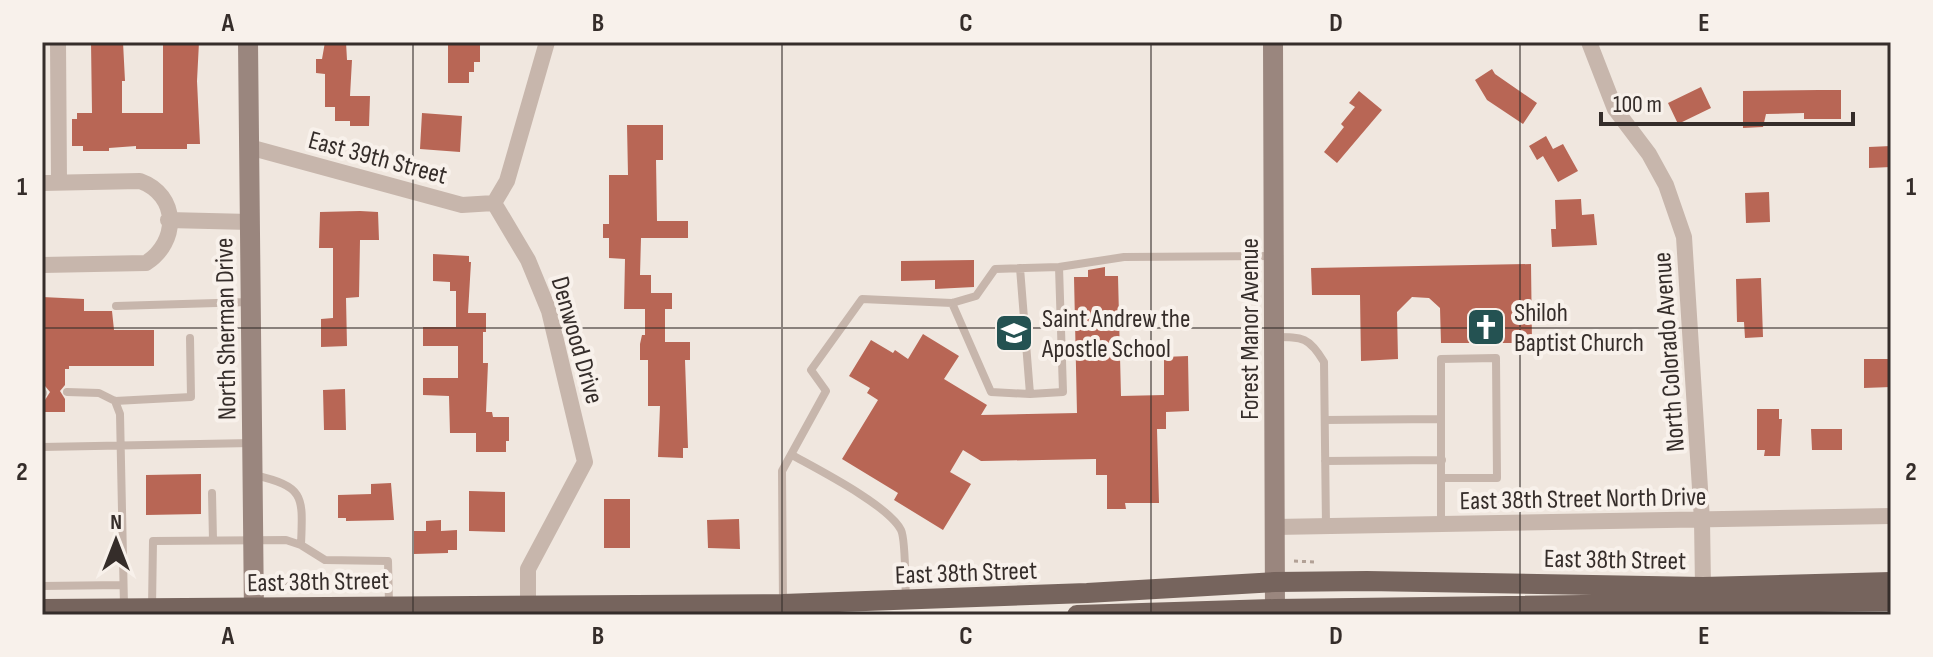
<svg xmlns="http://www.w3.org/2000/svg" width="1933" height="657" viewBox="0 0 1933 657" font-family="'Sofia Sans Condensed',sans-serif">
<rect width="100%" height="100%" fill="#f0e7df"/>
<path fill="#b86655" d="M91,42h32l2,39h-3v32h41v-71h36l-2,39 3,63h-13v5h-51v-3l-27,2v3h-26v-5h-11v-27h5v-6h15z
M325,42h21l1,18h5l-2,36h20l-1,30h-19v-5h-15v-14h-10v-33l-9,-1v-14h6z
M448,42h32v20h-6v10h-5v11h-21z
M1492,69l3,5 42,29 -14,21 -36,-24 -12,-20z
M1701,87l10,21 -33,16 -10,-21z
M1819,90h22v29h-37v-6l-38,1 -3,13 -20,1v-37z
M1359,91l23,19 -45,53 -13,-11 20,-25 -3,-3 14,-17 -6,-4z
M422,113l40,3 -2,36 -40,-3z
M627,125h36v35h-7l1,61h31v17h-47l-1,37h11v18h21v16h-7v33h25v18h-5l3,88h-5v10l-25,-1 2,-51h-12v-46h-8v-16l2,-9h3v-26h-21l1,-50 -16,-1v-20h-6v-14h6v-49h19z
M1546,136l7,13 10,-5 15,27 -20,11 -15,-26 -6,4 -8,-14z
M1891,146v21l-22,1v-21z
M1769,192l1,30 -24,1 -1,-30z
M1581,199l1,16 12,-1 3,31 -45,2 -1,-18h5l-1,-29z
M360,211l18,1 1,28h-19l-1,57 -13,1 1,48 -26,1v-28l12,-1v-70h-14l1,-36z
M433,254l36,2v6h2l-3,51h18v19h-3v31h5l-2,49h6l1,5h16v24h-3v11h-30v-19h-26l-1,-37 -26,-1v-17h35v-32h-35v-19h33v-36h-6v-9l-17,-1z
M974,260v27l-39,2v-9l-34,1v-20z
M1531,264l1,79h-91l-1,-35 -11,-10 -17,-1 -15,15 1,47 -37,2 -1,-66h-48l-1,-27z
M1105,267v9h13l3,120 43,-1v-38l24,-1 1,55 -23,1v17h-9l2,74h-34l1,6h-19v-34h-11v-16l-115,2 -18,-11 -13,22 21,12 -28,46 -49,-30 4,-7 -56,-34 36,-59 -11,-7 3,-5 -21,-12 22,-36 22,13 2,-3 13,9 15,-25 36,22 -15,23 43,26 -6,10 96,-2 -3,-136h14v-7z
M1761,278l2,59 -18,1 -1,-16h-7l-1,-43z
M42,297l42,2v12h28l2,19h40v36h-85v3h-4v16l-5,6 5,8v13h-20v-12l5,-8 -5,-6v-17l-3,-3z
M1864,359h27v28l-27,1z
M345,389l1,41h-22l-1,-40z
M1757,409h22v10h3l-2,37h-16l1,-6h-8z
M1811,429h31v21h-30z
M201,474v40l-55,1v-40z
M391,483l3,37 -48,1v-3h-8v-23l33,-1v-10z
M469,491l36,1v40l-36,-1z
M604,499h26v49h-26z
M739,519l1,30 -32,-1 -1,-28z
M441,520v11l16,-1v20h-9v3l-34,1v-23h12v-10z"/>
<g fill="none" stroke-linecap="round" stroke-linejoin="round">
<path stroke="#b2a196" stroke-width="3" stroke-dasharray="4 4" stroke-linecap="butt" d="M1294,561l20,1
M271,582l12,-1 10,8"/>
<path stroke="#c7b6ac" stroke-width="8" d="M952,303l39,89 39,2 -10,-126
M116,306l134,-4
M1275,337c28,0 34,0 49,25l2,164
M67,392l32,1 16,8 76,-4 -1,-59
M42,393h1
M1030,394l33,-2 -4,-125
M115,401l5,13 4,192
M1325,420l116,-1v105
M42,447l210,-4
M792,455c27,15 96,50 109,75 5,10 4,55 5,70
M1325,461l117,-1
M254,475c51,12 49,20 47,70
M1441,478h56l-1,-120 -55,1v60
M212,493l1,47
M42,586l81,-1
M783,604l-1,-133 44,-80 -15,-21 51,-71 90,4 24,-7 19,-27 64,-2 65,-10 150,-1
M152,607l1,-66 133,-1 15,5 24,15 63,1 1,43"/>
<path stroke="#c7b6ac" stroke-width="16" d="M58,42l1,140
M1589,42l26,67 34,45 17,31 18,52 18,283 1,67
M249,147l213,58 32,-2
M42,183l98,-2c39,14 39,61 6,82l-104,2
M494,203l34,57 21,51 36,151 -57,107v37
M494,203l13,-22 40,-139
M168,220l82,2
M1275,527l616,-11"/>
<path stroke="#9a867e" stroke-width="20" d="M248,42l6,573
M1273,42l2,573"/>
<path stroke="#76645d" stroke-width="20" d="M42,609l741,-5 304,-11 188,-11 92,-1 336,6 188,-5
M1077,615l198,-6 616,-8"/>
</g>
<path fill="none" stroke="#352d2a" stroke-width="2" stroke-opacity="0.55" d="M413,42v573M782,42v573M1151,42v573M1520,42v573M42,328h1849"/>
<defs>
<symbol id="church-square" viewBox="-11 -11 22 22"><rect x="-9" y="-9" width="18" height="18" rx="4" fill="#245252" stroke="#f8f1eb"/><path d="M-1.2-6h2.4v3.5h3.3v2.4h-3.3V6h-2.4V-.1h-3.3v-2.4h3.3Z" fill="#fff"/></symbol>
<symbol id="school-square" viewBox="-11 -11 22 22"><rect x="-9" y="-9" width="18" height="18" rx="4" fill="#245252" stroke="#f8f1eb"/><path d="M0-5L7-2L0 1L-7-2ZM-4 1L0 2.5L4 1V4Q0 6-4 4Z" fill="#fff"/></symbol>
</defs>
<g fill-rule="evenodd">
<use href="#church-square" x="1464" y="305" width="44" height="44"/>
<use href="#school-square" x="992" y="311" width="44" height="44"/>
</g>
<g text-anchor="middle" stroke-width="8" stroke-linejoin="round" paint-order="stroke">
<g font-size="26" fill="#352d2a" stroke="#f8f1eb">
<text transform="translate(378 157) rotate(15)" y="9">East 39th Street</text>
<text transform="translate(225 329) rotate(-91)" y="9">North Sherman Drive</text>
<text transform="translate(1249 329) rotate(-90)" y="9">Forest Manor Avenue</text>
<text transform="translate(578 340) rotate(74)" y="9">Denwood Drive</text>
<text transform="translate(1668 352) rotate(-94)" y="9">North Colorado Avenue</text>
<text transform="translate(1583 498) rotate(-1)" y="9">East 38th Street North Drive</text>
<text transform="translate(1615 559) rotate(1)" y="9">East 38th Street</text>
<text transform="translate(966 572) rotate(-2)" y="9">East 38th Street</text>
<text transform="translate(318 581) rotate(-1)" y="9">East 38th Street</text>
</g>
<g font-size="26" fill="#352d2a" stroke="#f8f1eb" text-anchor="start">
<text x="1514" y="321">Shiloh<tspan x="1514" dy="30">Baptist Church</tspan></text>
<text x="1042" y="327">Saint Andrew the<tspan x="1042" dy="30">Apostle School</tspan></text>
</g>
</g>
<rect width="1933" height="657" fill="none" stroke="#f8f1eb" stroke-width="88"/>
<g transform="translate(116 541)" stroke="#f8f1eb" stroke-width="6" paint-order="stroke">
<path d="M0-6L14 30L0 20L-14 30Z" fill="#352d2a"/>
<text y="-12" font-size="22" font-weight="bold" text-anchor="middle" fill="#352d2a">N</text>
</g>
<path d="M1601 112v12h252v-12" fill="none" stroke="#352d2a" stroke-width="4"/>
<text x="1613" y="112" font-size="24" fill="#352d2a" stroke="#f8f1eb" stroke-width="6" paint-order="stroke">100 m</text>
<rect x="44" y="44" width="1845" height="569" fill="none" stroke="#352d2a" stroke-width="3"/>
<g font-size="26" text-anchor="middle" font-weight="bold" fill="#352d2a">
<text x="228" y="31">A</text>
<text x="598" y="31">B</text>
<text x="966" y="31">C</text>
<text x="1336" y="31">D</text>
<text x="1704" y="31">E</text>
<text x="22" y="195">1</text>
<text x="1911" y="195">1</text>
<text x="22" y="480">2</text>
<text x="1911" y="480">2</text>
<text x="228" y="644">A</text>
<text x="598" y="644">B</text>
<text x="966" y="644">C</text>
<text x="1336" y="644">D</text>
<text x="1704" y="644">E</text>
</g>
</svg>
